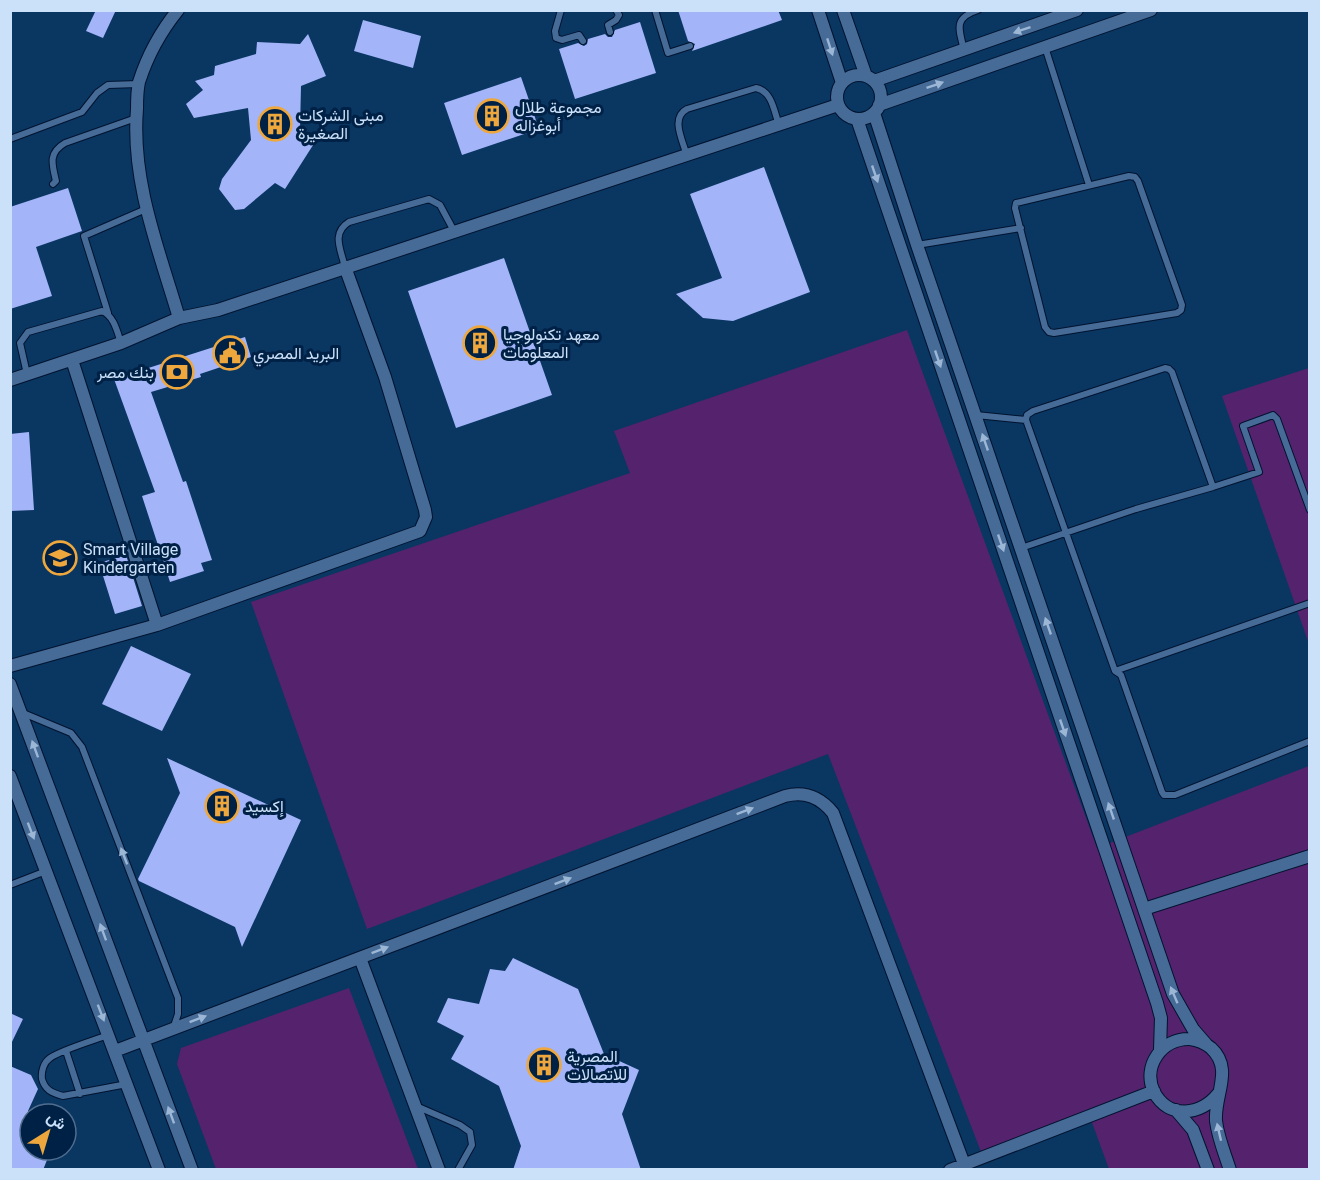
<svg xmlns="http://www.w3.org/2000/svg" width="1320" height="1180" viewBox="0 0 1320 1180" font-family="Roboto,Vazirmatn,sans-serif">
<rect width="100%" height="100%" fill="#052b52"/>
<path fill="#0a3662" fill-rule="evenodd" d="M10,11h1299v1158h-1298zM30,1114h36v36h-36z"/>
<path fill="#55226d" d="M907,330l190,518 212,-82v403h-200l-19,-52 -107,40 -155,-403 -461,175 -116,-327 379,-129 -16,-42z
M1309,368v276l-87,-248z
M349,988l69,181h-202l-39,-105 4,-16z"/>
<path fill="#a3b4f8" d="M96,10h20l-13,28 -17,-7z
M678,10h100l4,10 -90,31 3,-7 -7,-3z
M363,20l58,16 -8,32 -59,-17z
M640,22l16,51 -81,26 -16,-50 19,-6 6,3 3,-2 1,-5 17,-5 3,3h4l3,-7z
M308,34l18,42 -25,10 -1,43 15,13 -30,47 -10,-6 -31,26 -9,1 -16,-21 3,-10 29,-39 -3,-32 -54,10 -8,-14 17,-14 -8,-9 19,-6 1,-9 41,-12 1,-12 43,2z
M521,77l18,52 -77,26 -18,-52z
M764,167l46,125 -77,29 -30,-3 -27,-24 46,-16 -32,-84z
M68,188l14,43 -46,16 16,49 -42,13v-102z
M504,258l48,137 -96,33 -48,-137z
M245,337l6,20 -51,17 1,3 -50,15 32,90 3,-1 26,79 -11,3 3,8 -34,11 -28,-86 13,-4 -41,-113z
M29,432l5,78 -24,1v-77z
M126,555l16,51 -27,8 -16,-51z
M131,646l60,28 -29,57 -60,-27z
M167,758l134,62 -59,127 -7,-20 -96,-46 -1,-2 42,-86z
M513,958l65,31 26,65 35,16 -17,44 19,56h-128l8,-24 -22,-60 -48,-27 13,-23 -27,-14 11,-24 31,6 11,-35 15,2z
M10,1013l13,6 -13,27z
M10,1066l21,9 7,14 -10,22 2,1v38h21l-8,20h-33z"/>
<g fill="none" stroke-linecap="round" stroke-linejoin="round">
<defs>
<path id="lane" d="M561,10l-6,21 1,7 6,2 17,-5 4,6
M655,10l13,43 22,-7
M610,32l-2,-7 8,-5 3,-5 -3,-5
M1045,47l44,138
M964,50c-5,-21 -11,-32 14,-40
M10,139l72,-27 15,-19 11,-8 30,-1
M687,156c-4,-15 -17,-38 0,-47l69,-21c16,3 18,23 23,37
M1129,176l6,1 3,4 44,124 -1,5 -4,3 -123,20 -5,-1 -4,-5 -30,-119 1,-5z
M53,184l3,-3c-4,-17 -8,-28 9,-38l71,-25
M917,245l104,-17
M345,267c-4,-17 -14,-34 4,-45l80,-23 11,6 14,26
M108,313l-24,-77 62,-27
M27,374l-7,-31 8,-11 74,-21c12,5 15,20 19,32
M976,415l50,5
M1310,510l-33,-91 -4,-4 -30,11 16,46 -46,15 -41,-115 -3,-3 -4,-1 -132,43 -6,4 -1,5 89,251 6,4 41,117 2,3h11l135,-54
M1021,548l115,-39 77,-22
M1115,671l195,-68
M23,713l48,20 11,14 96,251v16l-5,15
M10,885l36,-14
M108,1035c-13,5 -47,15 -58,23 -6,4 -9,13 -8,21 3,11 10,14 21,17l64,-12
M66,1051l14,43
M416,1106l44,19 10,7 2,13 -14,25"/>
<path id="street" d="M178,10c-17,21 -31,47 -39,72 -2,9 -2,19 -2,27 -6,72 22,141 42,209
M818,10l24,73
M843,10l23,66
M837 97a22 22 0 1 1 44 0a22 22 0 1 1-44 0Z
M874,81l203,-71
M879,105l272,-95
M874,113l43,132 256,749 20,35 13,15
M857,119l300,884 4,15 -1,32
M72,360l85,265
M10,380l111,-37 58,-25 39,-8 620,-205
M10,666l147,-41 263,-94 6,-14 -1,-7 -40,-133 -40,-110
M10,684l182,486
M10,776l149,394
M1144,909l166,-53
M360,958l79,212
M115,1051l670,-255c20,-5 35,1 48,17l131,351
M1218,1094c-17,21 -49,26 -64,-2 -12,-26 8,-54 36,-53 8,1 15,4 21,9 23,21 3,47 5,73 2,17 9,33 14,49
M1176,1110l17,20 15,40
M950,1170l204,-79"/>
</defs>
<use href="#lane" stroke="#00132f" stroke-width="8"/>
<use href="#street" stroke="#00132f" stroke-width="14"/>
<use href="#lane" stroke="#466b96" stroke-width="6"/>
<use href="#street" stroke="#466b96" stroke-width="12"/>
</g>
<defs><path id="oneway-solid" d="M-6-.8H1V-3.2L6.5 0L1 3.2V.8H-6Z" transform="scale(1.5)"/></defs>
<g fill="#9cb7d6">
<use href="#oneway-solid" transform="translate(1022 30) rotate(161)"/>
<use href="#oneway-solid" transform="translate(830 47) rotate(72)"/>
<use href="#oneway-solid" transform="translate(935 85) rotate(-19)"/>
<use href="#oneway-solid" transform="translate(875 174) rotate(71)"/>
<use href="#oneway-solid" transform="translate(938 359) rotate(71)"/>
<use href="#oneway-solid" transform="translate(985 442) rotate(-109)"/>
<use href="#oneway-solid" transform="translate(1001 543) rotate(71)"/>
<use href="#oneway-solid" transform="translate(1048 626) rotate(-109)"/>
<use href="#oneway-solid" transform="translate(1063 728) rotate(71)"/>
<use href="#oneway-solid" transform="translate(35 749) rotate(-110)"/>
<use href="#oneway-solid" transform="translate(745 811) rotate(-21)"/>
<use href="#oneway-solid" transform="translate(1111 811) rotate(-109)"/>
<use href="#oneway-solid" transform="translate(31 831) rotate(69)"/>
<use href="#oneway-solid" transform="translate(124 856) rotate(-111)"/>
<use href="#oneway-solid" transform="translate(563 881) rotate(-21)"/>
<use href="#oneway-solid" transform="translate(103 932) rotate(-110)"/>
<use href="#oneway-solid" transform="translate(380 950) rotate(-21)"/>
<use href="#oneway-solid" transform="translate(1174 995) rotate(-113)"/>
<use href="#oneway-solid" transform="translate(101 1013) rotate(69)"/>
<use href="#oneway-solid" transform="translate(198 1019) rotate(-21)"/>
<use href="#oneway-solid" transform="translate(171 1115) rotate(-110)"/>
<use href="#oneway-solid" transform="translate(1219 1132) rotate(-103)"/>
</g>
<defs>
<symbol id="building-ring" viewBox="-11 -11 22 22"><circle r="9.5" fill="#002146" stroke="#eea73d" stroke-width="1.5"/><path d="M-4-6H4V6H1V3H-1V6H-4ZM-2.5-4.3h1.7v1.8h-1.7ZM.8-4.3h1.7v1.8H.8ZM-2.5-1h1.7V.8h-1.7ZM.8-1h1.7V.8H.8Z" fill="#eea73d"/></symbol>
<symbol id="civic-ring" viewBox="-11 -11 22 22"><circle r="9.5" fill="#002146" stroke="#eea73d" stroke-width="1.5"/><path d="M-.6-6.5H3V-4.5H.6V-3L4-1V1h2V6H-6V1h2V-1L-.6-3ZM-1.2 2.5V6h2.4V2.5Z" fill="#eea73d"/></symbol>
<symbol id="bank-ring" viewBox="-11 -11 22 22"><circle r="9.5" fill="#002146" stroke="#eea73d" stroke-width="1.5"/><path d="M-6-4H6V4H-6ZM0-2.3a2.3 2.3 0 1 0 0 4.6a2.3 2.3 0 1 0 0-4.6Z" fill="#eea73d"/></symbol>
<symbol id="school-ring" viewBox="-11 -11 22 22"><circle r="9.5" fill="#002146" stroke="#eea73d" stroke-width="1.5"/><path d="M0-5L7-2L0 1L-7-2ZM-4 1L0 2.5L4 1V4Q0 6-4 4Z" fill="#eea73d"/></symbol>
</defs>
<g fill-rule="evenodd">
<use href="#building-ring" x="473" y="97" width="38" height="38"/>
<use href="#building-ring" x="256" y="105" width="38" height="38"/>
<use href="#building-ring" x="461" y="324" width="38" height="38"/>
<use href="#civic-ring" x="211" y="334" width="38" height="38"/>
<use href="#bank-ring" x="158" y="353" width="38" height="38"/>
<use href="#school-ring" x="41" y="539" width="38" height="38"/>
<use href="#building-ring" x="203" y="787" width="38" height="38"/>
<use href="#building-ring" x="525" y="1046" width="38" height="38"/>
</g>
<g text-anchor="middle" stroke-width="6" stroke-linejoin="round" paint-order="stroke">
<g font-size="16" fill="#cbe0f9" stroke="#002146" text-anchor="start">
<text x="515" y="113">مجموعة طلال<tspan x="515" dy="18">أبوغزاله</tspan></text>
<text x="298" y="121">مبنى الشركات<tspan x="298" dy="18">الصغيرة</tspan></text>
<text x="503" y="340">معهد تكنولوجيا<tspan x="503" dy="18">المعلومات</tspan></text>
<text x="253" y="359">البريد المصري</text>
<text x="154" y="378" text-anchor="end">بنك مصر</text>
<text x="83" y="555">Smart Village<tspan x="83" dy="18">Kindergarten</tspan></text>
<text x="245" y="812">إكسيد</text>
<text x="567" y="1062">المصرية<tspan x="567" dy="18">للاتصالات</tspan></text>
</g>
</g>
<rect width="1320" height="1180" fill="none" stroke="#cbe0f9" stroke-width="24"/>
<g transform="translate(48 1132) rotate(37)"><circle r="28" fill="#002146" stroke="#516d8e" stroke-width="1.5"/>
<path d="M0-4.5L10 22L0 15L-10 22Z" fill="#eea73d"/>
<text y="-9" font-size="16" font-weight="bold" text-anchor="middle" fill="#cbe0f9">ش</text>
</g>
</svg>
